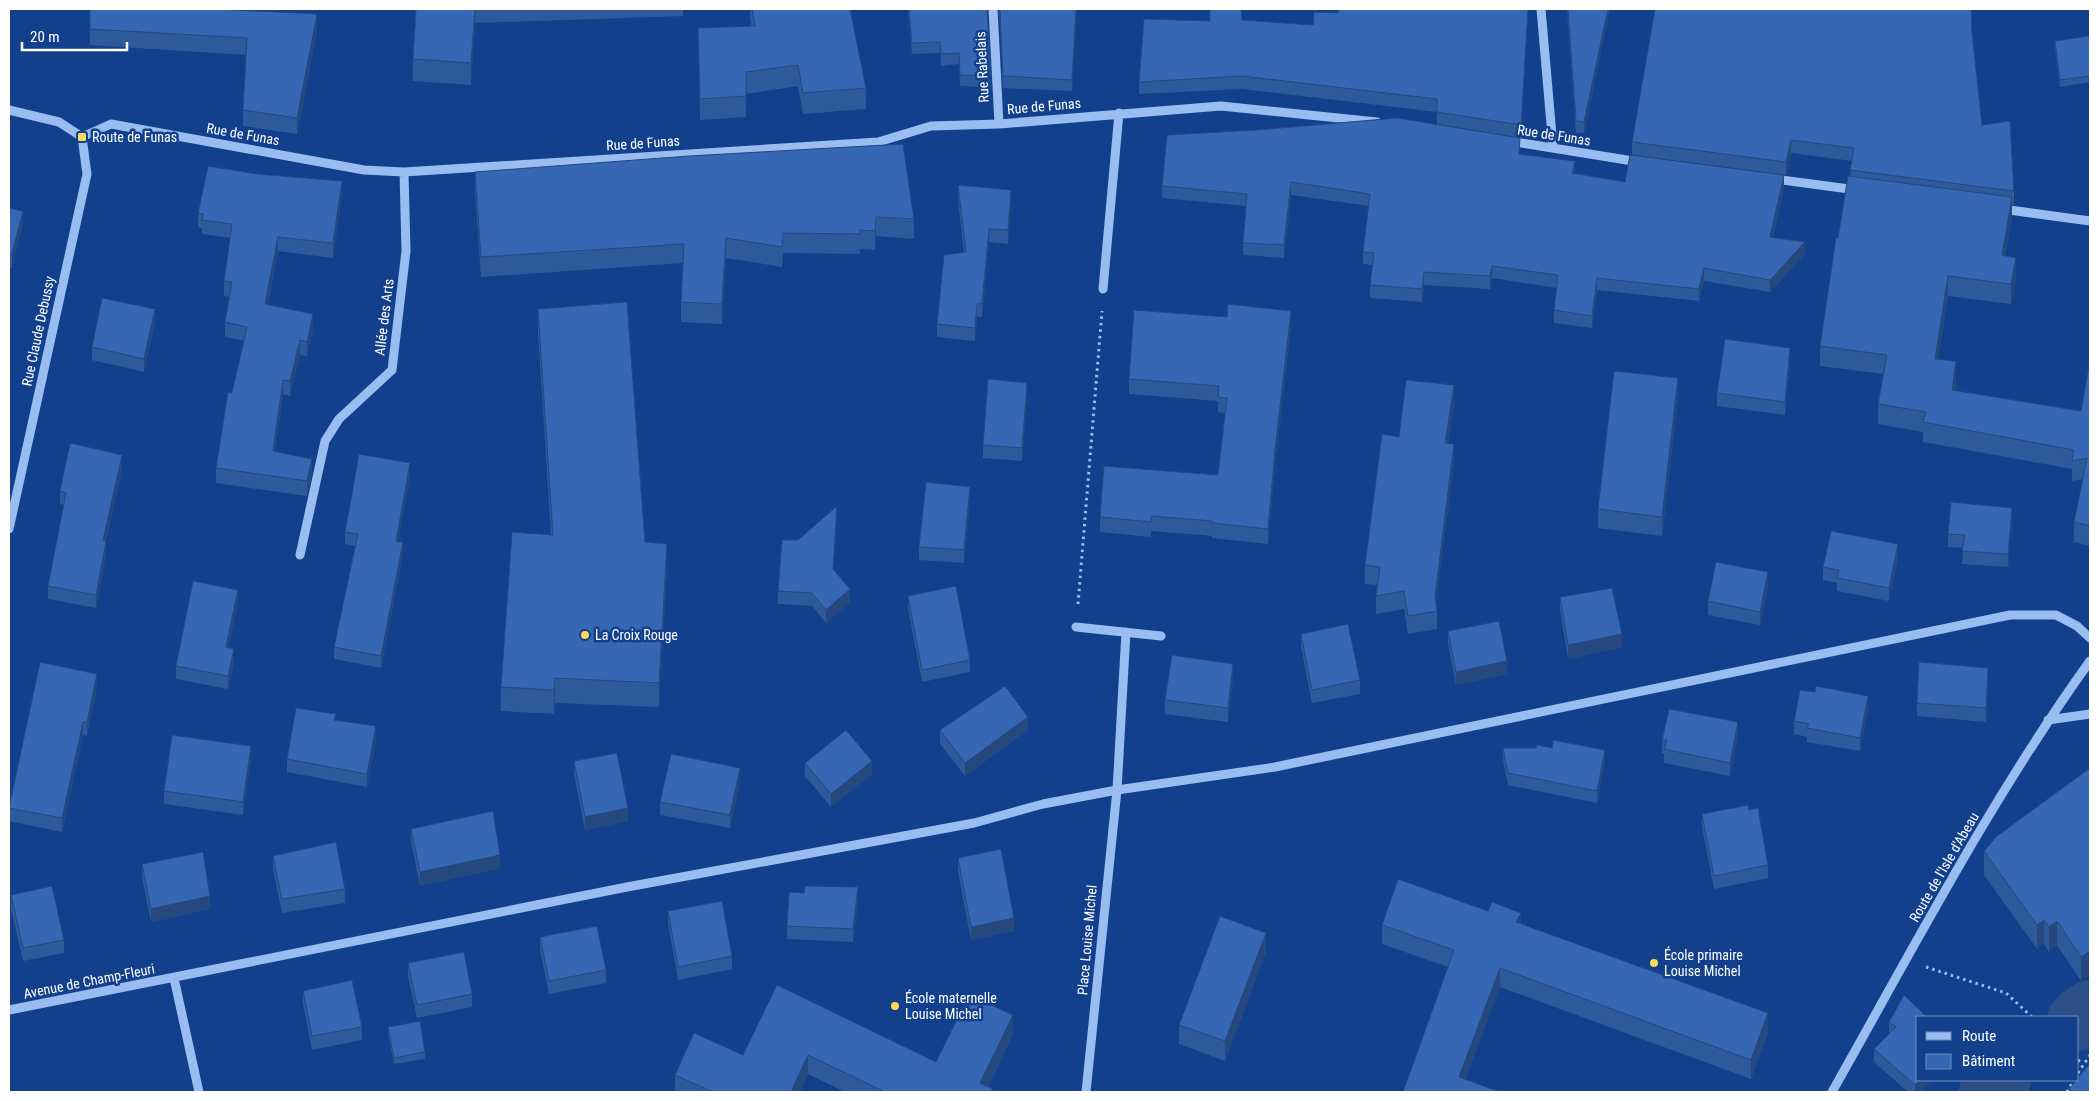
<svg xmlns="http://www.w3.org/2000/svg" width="2099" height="1101" viewBox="0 0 2099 1101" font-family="'Roboto Condensed',sans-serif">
<rect width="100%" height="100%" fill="#12408c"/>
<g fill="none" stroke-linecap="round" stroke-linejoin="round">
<path stroke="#2d4f88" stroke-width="62" d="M2078,1020l12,-9
M1990,1092l10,-12"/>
<path stroke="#99bcf1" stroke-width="3" stroke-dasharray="2.5 4" stroke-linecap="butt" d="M1078,604l24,-293
M1926,967l80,26 26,24
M2078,1060l5,4
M2078,1073l12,-18
M2067,1092l7,-12"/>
<path stroke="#99bcf1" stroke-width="9" d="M993,9l6,115
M1541,9l12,138
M9,110l50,12 23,15
M82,137l29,-13 253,46 40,2 474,-30 53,-16 68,-2 222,-18 156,16
M1509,141l130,21
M1774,179l83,11
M2002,209l88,12
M1103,289l16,-176
M9,529l78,-355 -5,-37
M300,555l25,-114 14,-22 53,-49 14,-119 -2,-79
M1076,627l85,9
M2048,720l42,-6
M174,978l25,114
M9,1010l618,-123 347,-64 69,-19 74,-14 158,-23 735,-152h46l21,11 13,12
M1086,1092l31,-302 9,-158
M1832,1092c82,-145 160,-295 258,-431"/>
</g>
<path fill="#2e599b" d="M416,9h267v7l-208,7 -4,62 -58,-4v-22z
M750,9h100l16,79v21l-63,5 -5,-28 -52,8v23l-46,3 -2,-92 53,-2 -1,-9z
M908,9h79l4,78 -31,-1 -1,-22 -18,2 -1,-13 -28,1z
M999,9h78l-5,82 -69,-3z
M1528,9l-7,129 -84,-14v-12l-195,-23 -103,5v-12l71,-61 32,-1 71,5 24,-12z
M1567,9h43l-26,124h-8z
M90,29l227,2 -20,103 -54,-8v-16l3,-55 -156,-10z
M1972,32l10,93 32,66v14h-2v12l-7,39 11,22 -5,26 -63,-8 -10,63 18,22 -1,10 126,20 9,-51v186l-16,-4v-20l9,-43 -11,2v-12l-149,-27v-10l-45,-8v-20l5,-30 -63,-8v-20l18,-108 12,-62 2,-15 -61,-8 -5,22 -154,-20v-13z
M2055,41l35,5v36l-30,5 -5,-39z
M1520,154l55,20 50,8 159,5 -11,51 32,16 -35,38 -66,-11 -5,20 -102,-11 -5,38 -38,-5v-13l3,-22 -65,-10 -2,11 -66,-4 -2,17 -52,-4v-13l2,-20 -9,-1v-12l6,-46 -78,-11 -7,63 -41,-3v-12l3,-37 -84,-8v-12z
M475,172l439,47v20l-38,-3 -1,14 -15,-1v5l-77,-1 -1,14 -56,-9 -4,66 -41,-2v-20l2,-39 -202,14 -6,-85z
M958,185l53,18 -3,41 -19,-2 -7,75h-5l-2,24 -38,-4v-13l27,-71 -6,-54z
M342,196l-9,62 -55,-7 -10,53 45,25 -6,27 -7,-1 -10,41 -7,-2 -8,57 37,22 -5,23 -91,-13v-15l28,-127 -19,-4v-15l5,-25 -6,-1v-15l6,-43 -28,-4v-6l-4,-1v-14z
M9,208l14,16 -11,44 -3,-1z
M538,309l107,233 22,26 -8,139 -104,-4 -1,11 -53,-3v-24l50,-152 -13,-202z
M155,322l-11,50 -52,-12v-13z
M1291,327l-16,138 -7,79 -56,-6v-2l-61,-5v6l-51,-5v-15l118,-42 7,-62 -7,-1v-11l-89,-7v-15z
M1790,361l-5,54 -68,-9v-13z
M1027,396l-5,65 -39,-3v-13z
M1678,397l-16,139 -64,-8v-19z
M1454,403l-6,40 6,20 -18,141 1,7v18l-29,5 -4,-25 -28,5v-18l1,-11 -12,-1v-19l34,-128z
M122,468l-16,73v13l-10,54 -48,-9v-13l16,-81 -4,-1v-13z
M410,475l-12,66 5,14 -22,113 -47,-9v-12l21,-101 -10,-2v-12z
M970,500l-6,63 -45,-3v-13z
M837,519l-4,51 17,32 -24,21 -14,-17 -34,-2v-13l20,-51z
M2012,521l-4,46 -46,-3 1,-16 -15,-1v-13z
M1898,558l-9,43 -52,-10v-8l-14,-3v-13z
M1768,585l-8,40 -52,-10v-14z
M908,596l62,64v12l-48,10 -14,-74z
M1560,597l62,50 -54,12 -8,-49z
M238,602l-10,46 6,14 -6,27 -52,-10v-13z
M1448,631l59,43 -51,11 -8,-41z
M1301,634l59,46v14l-48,9 -11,-56z
M1233,677l-5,45 -63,-8v-14z
M1988,681l-2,41 -69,-6v-13z
M97,687l-10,49 -4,-1 -21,97 -53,-11v-13z
M1868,710l-8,41 -53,-9v-5l-13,-3v-13z
M336,720l40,19 -9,48 -80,-15v-13z
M940,730h88l-63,46 -25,-32z
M1738,735l-8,41 -66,-13v-10h-2v-13z
M1503,748l102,14 -8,41 -89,-18 -5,-25z
M251,759l-8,56 -79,-11v-13z
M574,761l54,60 -43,9 -11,-56z
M805,763l67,11 -41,33 -26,-31z
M2090,768l-9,213 -24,-36 -8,7 -5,-8 -7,5 -53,-74v-24z
M740,782l-10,46 -70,-13v-13z
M1702,814l66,51v13l-54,11 -12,-62z
M411,829l89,39 -80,18 -9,-44z
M273,856l72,33v14l-63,10 -9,-44z
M958,858l56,73 -43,9 -13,-68z
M142,864l68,45 -59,13 -9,-45z
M11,895l53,45v13l-41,8 -12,-52z
M858,901l-5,41 -66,-3v-13z
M668,911l64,45v13l-54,11 -10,-56z
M1488,911l33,13 247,109 -17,46 -251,-92 -97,105 45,-125 -66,-23v-19z
M540,937l66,33v13l-57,11 -9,-44z
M1266,952l-41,109 -46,-17v-19z
M408,963l64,31v13l-55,11 -9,-42z
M777,985l159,77 77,-28 -25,53 5,5h-148l-37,-18 -8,18h-125v-17l68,-20z
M303,991l59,36v13l-50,10 -9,-46z
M1904,995l14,85h14l-11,12h-13l-34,-30v-13l15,-15v-12z
M388,1027l37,25v7l-31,5 -6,-30z"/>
<path fill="#25487e" d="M475,9v14l-4,62v-22z
M1076,9h1l-5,82v-11z
M1528,9l-7,129v-13z
M1608,9h2l-26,124v-11z
M317,14v17l-20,103v-16z
M1791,140v13l-5,22v-13z
M1575,161v13l-3,-1z
M1784,175v12l-14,63v-13z
M342,181v15l-9,62v-15z
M1291,182v13l-7,63v-13z
M1011,190v13l-3,41v-14z
M2012,197v20l-10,58v-20z
M23,211v13l-11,44v-14z
M876,217v19l-1,14v-19z
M989,229v13l-7,75v-13z
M278,237v14l-13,67v-14z
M726,238v20l-4,66v-20z
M1805,242v12l-35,38v-12z
M2016,258v20l-5,26v-20z
M1492,266v12l-2,11v-13z
M1704,268v13l-5,20v-12z
M1424,272v13l-2,17v-13z
M1948,276v20l-13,83v-20z
M1597,278v12l-5,38v-12z
M977,304v13l-2,24v-13z
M155,309v13l-11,50v-13z
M1291,311v16l-16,138 -7,79v-15l7,-79z
M313,314v15l-6,27v-14z
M300,340v15l-10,41v-15z
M1790,348v13l-5,54v-13z
M1956,361v20l-4,29v-20z
M1678,378v19l-16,139v-19z
M283,380v14l-10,71v-14z
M1027,383v13l-5,65v-13z
M1454,385v18l-9,59v-19z
M1454,444v19l-19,148v-14z
M122,455v13l-19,86v-14z
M312,459v14l-5,23v-15z
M410,463v12l-14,78v-12z
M970,487v13l-6,63v-13z
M837,506v13l-4,63v-13z
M2012,508v13l-4,46v-13z
M106,541v13l-10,54v-13z
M403,542v13l-22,113v-12z
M667,544v24l-8,139v-24z
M1898,544v14l-9,43v-13z
M1768,572v13l-8,40v-13z
M850,589v13l-24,21v-13z
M238,590v12l-12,58v-13z
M1622,634v13l-54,12v-14z
M234,649v13l-6,27v-13z
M1507,661v13l-51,11v-13z
M1233,664v13l-5,45v-14z
M1988,668v13l-2,41v-14z
M97,674v13l-10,49v-14z
M555,678v25l-1,11v-24z
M1868,696v14l-8,41v-13z
M1028,717v13l-63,46v-13z
M83,722v13l-21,97v-14z
M1738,722v13l-8,41v-13z
M376,726v13l-9,48v-13z
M251,746v13l-8,56v-13z
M1605,750v12l-8,41v-12z
M872,761v13l-41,33v-13z
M740,768v14l-10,46v-13z
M628,808v13l-43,9v-13z
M500,855v13l-80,18v-14z
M858,887v14l-5,41v-13z
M210,896v13l-59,13v-13z
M1521,913v19l-5,-10z
M1014,918v13l-43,9v-13z
M2044,920v24l-7,5v-24z
M2057,921v24l-8,7v-25z
M1266,933v19l-41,109v-20z
M2090,951v24l-9,6v-24z
M1500,968v19l-39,105 -2,-15z
M1768,1013v20l-17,46v-19z
M1013,1015v19l-28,58 -5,-9z
M808,1055v19l-8,18h-9z
M1920,1080h12l-11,12h-6v-7z"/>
<path fill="#3567b4" stroke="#25487e" d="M90,9h125l102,5 -20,104 -54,-8 4,-72 -157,-9z
M416,9h59l-4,54 -58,-4z
M752,9h98l16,79 -63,5 -5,-28 -52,7v24l-46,3 -2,-71 57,-2z
M909,9h78l4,67 -31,-1 -1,-22 -18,1 -1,-12 -28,1z
M1000,9h76l-4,71 -69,-4z
M1210,9h31l1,11 71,5 1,-13 24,1v-4h190l-7,116 -84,-13v-13l-195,-23 -103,6 5,-63 66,2z
M1568,9h40l-24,113 -8,-1z
M1655,9h316l1,23 10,93 28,-4 4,70 -164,-21 4,-22 -63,-8 -5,22 -154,-20z
M2089,36l1,10v30l-30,4 -5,-39z
M1397,118l123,20 -1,16 56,7 -3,12 53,9 5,-27 154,20 -14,62 35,5 -35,38 -66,-12 -5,21 -102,-11 -5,38 -38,-6 4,-35 -66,-9 -2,10 -66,-4 -2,17 -52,-4 4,-32 -11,-1 7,-58 -79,-12 -7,63 -41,-2 4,-49 -85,-8 5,-51 89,-5z
M903,144l11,75 -38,-2 -1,14 -15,-1v4l-77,-1 -1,14 -56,-9 -4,66 -41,-2 3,-58 -203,13 -6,-85 214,-16z
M208,166l49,8 85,7 -9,62 -55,-6 -13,67 48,10 -6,28 -7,-2 -10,41 -7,-1 -10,71 39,8 -5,22 -91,-13 12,-76 4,1 15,-66 -22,-5 7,-40 -8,-1 8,-57 -30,-4 1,-6 -5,-1z
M1848,176l164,21 -10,58 14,3 -5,26 -63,-8 -13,83 21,2 -4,29 129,21 9,-51v166l-16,-4 13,-64 -15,3 2,-11 -151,-28 3,-10 -48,-8 9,-49 -67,-9 16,-108h2z
M958,185l53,5 -3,40 -19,-1 -7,75h-5l-2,24 -38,-4 7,-69 22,-3z
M9,208l14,3 -11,43h-3z
M102,298l53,11 -11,50 -52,-12z
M627,302l18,240 22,2 -8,139 -104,-5 -1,12 -53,-3 11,-155 41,3 -15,-226z
M1228,304l63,7 -16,139 -7,79 -56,-6v-2l-61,-5v6l-51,-5 4,-51 114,9 9,-77 -9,-1 1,-11 -90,-7 5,-69 93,7z
M1725,339l65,9 -5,54 -68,-9z
M1614,371l64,7 -16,139 -64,-8z
M988,379l39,4 -5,65 -39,-3z
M1406,380l48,5 -9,58 9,1 -19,153 2,14 -29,5 -4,-25 -28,5 4,-29 -15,-2 17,-131 17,3z
M70,443l52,12 -19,85 3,1 -10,54 -48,-9 18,-93 -6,-2z
M359,454l51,9 -14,78 7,1 -22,114 -47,-9 24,-113 -13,-2z
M926,482l44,5 -6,63 -45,-3z
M1951,502l61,6 -4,46 -46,-3 3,-16 -17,-1z
M837,506l-4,63 17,20 -24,21 -14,-17 -34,-2 4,-51h16z
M1831,531l67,13 -9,44 -52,-10 2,-8 -16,-3z
M1716,562l52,10 -8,40 -52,-11z
M193,581l45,9 -12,57 8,2 -6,27 -52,-10z
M956,586l14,74 -48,10 -14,-74z
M1612,588l10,46 -54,11 -8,-48z
M1499,621l8,40 -51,11 -8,-41z
M1348,624l12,56 -48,10 -11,-56z
M1172,655l61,9 -5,44 -63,-8z
M40,662l57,12 -10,48h-4l-21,96 -53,-10z
M1919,662l69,6 -2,40 -69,-5z
M1005,686l23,31 -63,46 -25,-33z
M1816,686l52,10 -8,42 -53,-10 2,-4 -15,-3 6,-31 15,2z
M296,708l40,6 -2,6 42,6 -9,48 -80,-15z
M1669,709l69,13 -8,41 -66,-14 3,-9h-5z
M846,730l26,31 -41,33 -26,-31z
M172,735l79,11 -8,56 -79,-11z
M1553,740l52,10 -8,41 -89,-18 -5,-25h33l1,-3 15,3z
M617,753l11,55 -43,9 -11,-56z
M671,754l69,14 -10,47 -70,-13z
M2090,768v183l-9,6 -24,-36 -8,6 -5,-7 -7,5 -53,-74 13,-15z
M1748,805l1,5 9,-2 10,57 -54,11 -12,-62z
M493,811l7,44 -80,17 -9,-43z
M336,842l9,47 -63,10 -9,-43z
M1001,849l13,69 -43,9 -13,-69z
M203,852l7,44 -59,13 -9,-45z
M1398,879l90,32 4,-9 29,11 -5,9 252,91 -17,47 -251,-92 -41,109 41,15h-97l51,-142 -72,-25z
M52,886l12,54 -41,8 -12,-53z
M805,886l53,1 -5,42 -66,-3 2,-34 15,1z
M722,901l10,55 -54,11 -10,-56z
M1220,916l46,17 -41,108 -46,-16z
M597,926l9,44 -57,11 -9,-44z
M464,952l8,42 -55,11 -9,-42z
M352,980l10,47 -50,9 -9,-45z
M777,985l159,77 33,-67 44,20 -33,68 13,6 -2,3h-106l-77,-37 -17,37h-78l-38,-17 19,-42 49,22z
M1904,995l23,22h-9v63h2l-5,5 -41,-36 22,-22 -7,-5z
M420,1021l5,31 -31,6 -6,-31z
M2090,1063v29h-17l-4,-3 8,-9h1v-2z"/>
<g fill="#ffd95a" stroke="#12408c" stroke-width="2">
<rect x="77" y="132" width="10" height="10" rx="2.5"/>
<circle cx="585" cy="635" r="5"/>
<circle cx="1654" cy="963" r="5"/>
<circle cx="895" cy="1006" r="5"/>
</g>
<g text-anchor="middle" stroke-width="5" stroke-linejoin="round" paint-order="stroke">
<g font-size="14" fill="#fff" stroke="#12408c">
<text transform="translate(982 67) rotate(-93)" y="5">Rue Rabelais</text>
<text transform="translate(1044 106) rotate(-5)" y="5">Rue de Funas</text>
<text transform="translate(243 134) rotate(10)" y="5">Rue de Funas</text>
<text transform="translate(1554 135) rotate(9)" y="5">Rue de Funas</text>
<text transform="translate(643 143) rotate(-4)" y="5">Rue de Funas</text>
<text transform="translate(384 317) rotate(-83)" y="5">Allée des Arts</text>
<text transform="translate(38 331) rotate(-78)" y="5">Rue Claude Debussy</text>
<text transform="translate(1944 867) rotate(-60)" y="5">Route de l'Isle d'Abeau</text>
<text transform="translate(1087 940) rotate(-85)" y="5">Place Louise Michel</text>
<text transform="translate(89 981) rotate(-11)" y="5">Avenue de Champ-Fleuri</text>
</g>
<g font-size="14" fill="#fff" stroke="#12408c" text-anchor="start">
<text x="92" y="142">Route de Funas</text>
<text x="595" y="640">La Croix Rouge</text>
<text x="1664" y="960">École primaire<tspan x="1664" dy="16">Louise Michel</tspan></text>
<text x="905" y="1003">École maternelle<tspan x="905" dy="16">Louise Michel</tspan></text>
</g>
</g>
<rect width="2099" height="1101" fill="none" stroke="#ffffff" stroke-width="20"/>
<rect x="1916" y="1016" width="162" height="65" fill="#12408c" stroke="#718cba"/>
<rect x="1926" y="1032" width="25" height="8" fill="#99bcf1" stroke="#718cba"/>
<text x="1962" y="1041" font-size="15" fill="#ffffff">Route</text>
<rect x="1926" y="1054" width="25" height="15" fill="#3567b4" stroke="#718cba"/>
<text x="1962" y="1066" font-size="15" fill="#ffffff">Bâtiment</text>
<path d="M22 42v8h105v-8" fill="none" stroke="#ffffff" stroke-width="2.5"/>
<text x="30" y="42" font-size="15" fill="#ffffff" stroke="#12408c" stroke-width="4" paint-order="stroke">20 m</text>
</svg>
